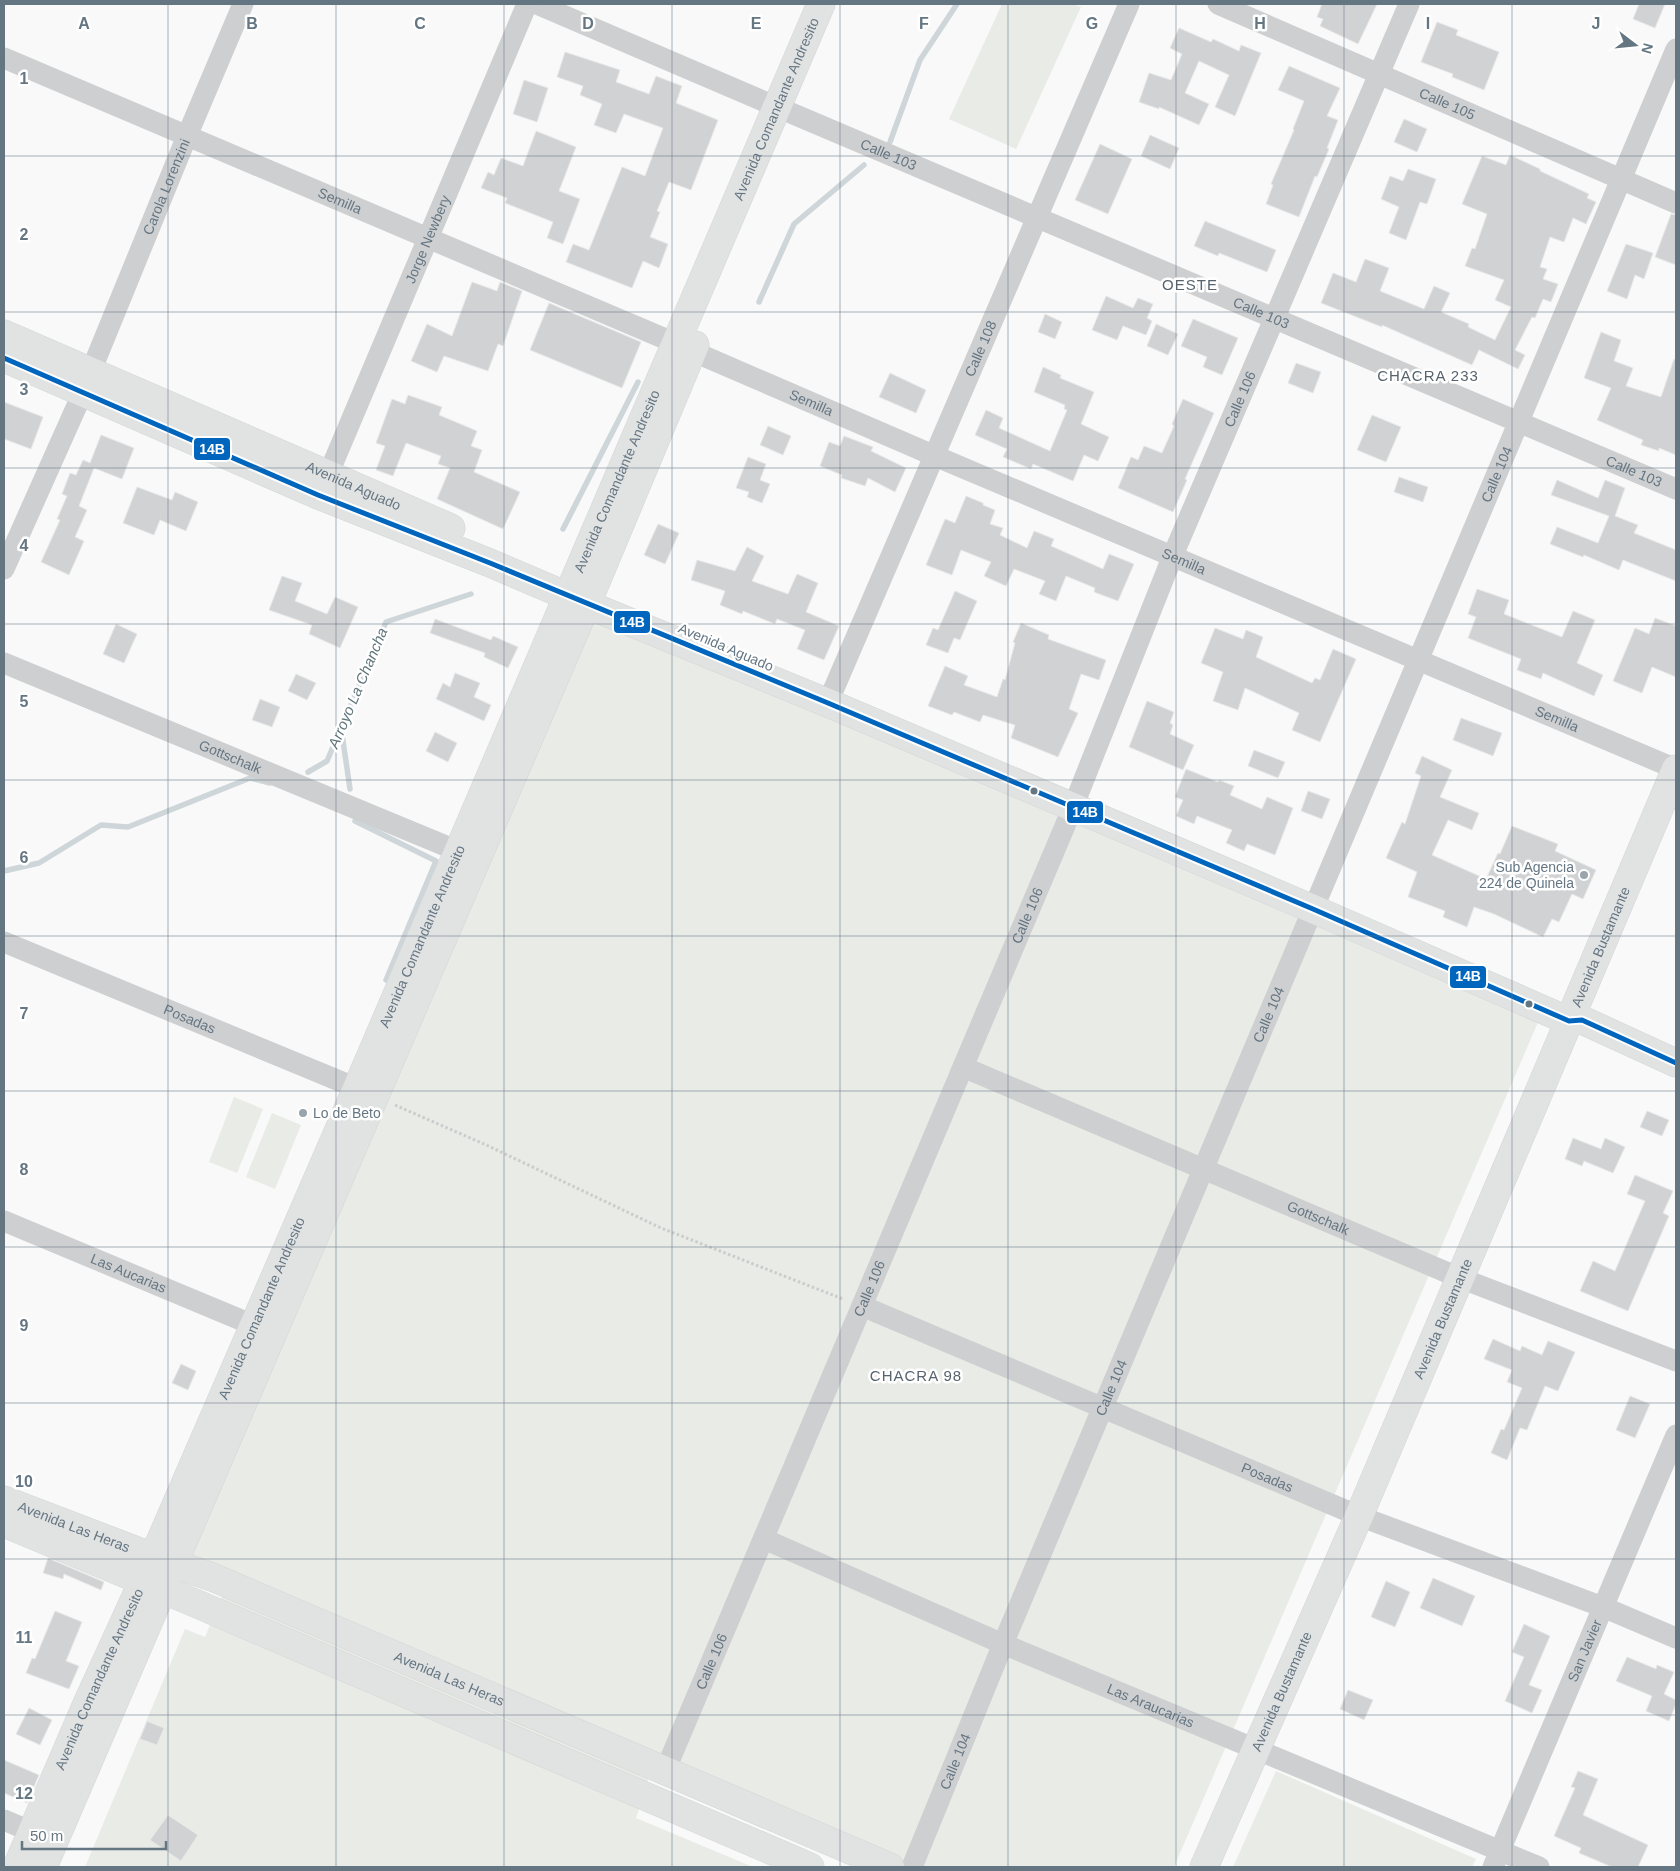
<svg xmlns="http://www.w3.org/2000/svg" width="1680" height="1871" viewBox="0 0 1680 1871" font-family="Arial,sans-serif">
<rect width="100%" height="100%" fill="#f9f9f9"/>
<path fill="#e8ebe6" d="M1002,4h71l8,3 -65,142 -67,-30z
M594,609l948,404 -368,854h-285l-237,-100 -16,51 117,49h-668l100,-238 20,8 21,-51 -45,-20z
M234,1097l29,12 -26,64 -28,-11z
M272,1113l29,12 -26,64 -29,-12z
M1276,1771l200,88 -4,8h-239z"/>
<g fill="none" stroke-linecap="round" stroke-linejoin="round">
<path stroke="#ced6d9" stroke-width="5.5" d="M890,142l30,-82 37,-56
M759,302l35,-78 70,-59
M563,529l75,-147
M341,727l9,62
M308,772l19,-11 59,-139 85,-28
M355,821l81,40 -50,119
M4,871l35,-8 62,-38 27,2 122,-49 20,5"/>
</g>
<path fill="#d0d2d3" stroke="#e8e8e8" d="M1322,4h55l-19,40 -38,-18 3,-7 -6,-2z
M1639,4h26l-10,24 -22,-9z
M1437,22l21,8 -2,5 43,17 -15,38 -32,-13 1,-3 -32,-12z
M1179,28l32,14 2,-3 26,12 2,-6 20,8 -26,63 -20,-9 14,-32 -30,-14 -14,32 24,11 -10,21 -40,-18v2l-20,-7 10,-29 22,7 11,-26 -12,-6z
M565,52l55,18 -4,12 33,12 7,-18 26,10 -6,17 42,17 -27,70 -22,-8 -12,29 3,1 -10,25 18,7 -9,24 -16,-7 -11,27 -66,-26 7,-18 16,6 33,-83 23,9 18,-48 -39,-14 -8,19 -22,-8 8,-21 -22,-9 3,-9 -26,-9z
M1289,66l51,22 -13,28 11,4 -11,28 2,1 -12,28 -2,-1 -16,41 -33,-13 7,-19 -2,-1 23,-54 -1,-1 11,-28 -26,-11z
M524,80l24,8 -11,34 -24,-8z
M1404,119l23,10 -10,23 -23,-10z
M536,131l40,16 -17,44 21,8 -17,45 -16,-6 6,-16 -48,-19 2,-5 -26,-10 7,-16 6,3 7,-17 22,8z
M1150,135l29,13 -9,21 -29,-13z
M1100,144l32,15 -24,55 -33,-14z
M1510,155l30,14v2l49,23 -2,4 9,4 -10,22 -13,-6 -9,24 -14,-5 -10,30 7,2 -4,10 15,5 -7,18 -8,-3 -8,19 -3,-1 -17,33 10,5 -7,14 -39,-19 -7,15 -90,-40v2l-61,-24 12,-30 23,9 9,-23 24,9 -9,23 44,18 10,-23 16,7 -9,19 28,12 -1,3 27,13 16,-33 -16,-7 9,-20 -39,-14 7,-18 3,1 12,-35 -25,-10 20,-48 24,9z
M1408,169l28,10 -9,25 -7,-2 -14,38 -17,-7 10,-26 -18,-8 9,-23 13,5z
M1671,214l5,1v50l-21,-8z
M1205,221l71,29 -9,22 -48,-19 -1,3 -24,-10z
M1626,244l27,9 -9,26 -9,-4 -8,24 -20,-8z
M472,282l25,9 3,-9 22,9 -19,55 -5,-2 -10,27 -44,-15 -7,16 -26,-11 16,-37 25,12z
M1106,296l27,12 5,-10 15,6 -6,14 5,3 -6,14 -23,-9 -6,14 -25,-10z
M549,303l92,39 -19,46 -92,-38z
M1045,314l17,8 -7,17 -17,-7z
M1193,319l45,19 -16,37 -19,-8 4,-10 -26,-11z
M1156,324l22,10 -10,21 -21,-9z
M1601,332l20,8 -7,21 19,7 -7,18 35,11 13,-38 2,1v95l-17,-7v3l-18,-6 2,-5 -46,-20 14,-32 -27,-10z
M1296,363l25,9 -8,21 -25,-10z
M1043,367l18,8 -1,3 34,14 -13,32 28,13 -11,24 -14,-6 -11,26 -40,-17 -2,5 -28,-12 4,-8 -32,-14 11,-25 17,8 -4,10 51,23 17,-41 -3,-1 1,-4 -31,-13z
M890,373l36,17 -10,23 -37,-16z
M408,395l34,12 -3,8 38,16 -6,15 11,4 -8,22 46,20 -17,37 -66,-30 13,-31 -12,-4 3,-8 -35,-13 -13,33 -17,-6 9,-24 -9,-3 16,-44 13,5z
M1183,399l31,14 -29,66 2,1 -14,32 -55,-24 13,-31 7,3 6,-14 18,7 12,-27 -2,-2z
M4,402l39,15 -12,32 -27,-10z
M1372,415l29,12 -15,35 -29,-12z
M768,426l23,10 -8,19 -23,-10z
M101,435l33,13 -12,31 -28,-11 -15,38 8,4 -12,27 9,4 -15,34 -28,-13 19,-42 -3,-1 10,-23 -5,-2 8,-21 6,2 7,-15 7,3z
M844,436l29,11 -2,4 35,17 -11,24 -27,-14 -3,8 -24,-8 1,-3 -22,-9 9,-24 11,4z
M748,457l18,7 -6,16 10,4 -8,19 -15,-6 2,-5 -13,-4z
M1399,477l29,10 -5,15 -29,-10z
M1557,480l41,18 7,-18 20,8 -10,28 23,9 -4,8 42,17v31l-53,-21 -4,10 -35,-15 -1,2 -33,-13 7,-17 41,16 11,-27 -58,-21z
M137,487l35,13 3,-8 23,10 -12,29 -26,-11 -6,15 -31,-12z
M966,496l17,7v2l12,5 -5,14 13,4 -3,7 27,13 7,-17 20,8 -3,7 52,23 6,-15 25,10 -16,37 -24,-9 1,-4 -29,-12 -10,25 -17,-7 6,-13 -31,-12 -8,17 -22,-10 7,-14 -30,-12 -9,25 -26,-10 19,-46 10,4z
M658,524l21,9 -14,31 -21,-9z
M747,547l17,9 -12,25 36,13 9,-20 21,9 -12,29 33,14 -15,34 -27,-11 8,-19 -28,-11 -2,5 -32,-13 -1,3 -22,-9 5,-14 -34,-11 6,-20 38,11z
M282,576l20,7 -7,18 32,13 8,-17 23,10 -18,41 -31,-14 3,-9 -43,-15z
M1477,589l32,11 -5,14 58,23 11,-26 22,9 -18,43 26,12 -9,21 -51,-23 -2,6 -24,-9 4,-11 -53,-21 8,-21 -8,-3z
M955,591l22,10 -17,39 -6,-2 -6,15 -22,-8 7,-17 5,2z
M1655,618l21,8v51l-24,-10 -10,26 -29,-12 22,-53 14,6z
M435,619l56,21 2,-4 25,11 -10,21 -24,-11 1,-4 -55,-20z
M1021,623l28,12 -1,4 58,21 -7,20 -18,-6 -12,35 9,4 -20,44 -47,-19 4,-13 -32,-10 -3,7 -26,-10 -2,3 -24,-9 17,-40 23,10 -4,9 33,12 6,-18 2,1 10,-37 -2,-1z
M116,624l21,10 -13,29 -21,-9z
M1215,628l28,11 3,-9 17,7 -7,20 56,26 3,-5 5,2 13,-31 23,10 -36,83 -28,-12 7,-17 -54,-25 -7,22 -25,-9 10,-29 -22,-9z
M455,673l25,10 -6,14 17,8 -7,16 -48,-22 7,-16 7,4z
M296,674l20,9 -9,17 -19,-9z
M260,699l20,8 -8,20 -20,-7z
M1147,701l27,11 -4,11 3,2 -3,9 24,11 -11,25 -54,-23z
M1461,718l41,15 -9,23 -40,-16z
M435,732l22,11 -9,19 -22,-11z
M1254,750l31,12 -7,16 -30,-12z
M1422,756l30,14 -12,27 39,16 -7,17 -24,-10 -16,35 54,24 12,-26 2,1 12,-28 46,18 -3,7 41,19 -13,29 -11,-5 -13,28 -7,-3 -9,18 -49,-23 -20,-7 -7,20 -24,-10 2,-6 -37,-14 9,-25 -31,-14 16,-36 3,2 16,-48 -6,-3z
M1186,769l32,13 1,-2 15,6 -4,9 32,14 5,-12 26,11 -18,47 -28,-11 -3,7 -18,-8 6,-13 -35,-14 -3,8 -18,-8 7,-16 -8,-3z
M1308,791l22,8 -8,20 -21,-8z
M1647,1111l22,9 -7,16 -22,-9z
M1573,1138l28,11 4,-11 20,9 -12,26 -29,-12 -2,5 -17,-7z
M1635,1175l38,16 -10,22 6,3 -41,95 -48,-20 13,-30 22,10 30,-70 -18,-7z
M1493,1339l27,12 2,-5 20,9 6,-14 27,11 -17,39 -13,-5 -18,44 -7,-2 -13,32 -16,-7 10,-24 3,1 18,-42 -15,-6 5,-12 -28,-11z
M181,1364l15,7 -8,19 -16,-7z
M1630,1396l20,8 -15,34 -19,-8z
M48,1558l56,24 -3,8 -37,-16 -1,5 -20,-6z
M1433,1578l42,18 -13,30 -42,-18z
M1386,1581l24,11 -15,35 -24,-10z
M55,1611l27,11 -16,39 13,5 -10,23 -43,-16 6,-15 3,1z
M1524,1624l26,12 -21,49 13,5 -10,23 -27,-12 19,-44 -12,-5z
M1627,1657l29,12 1,-4 17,7 -10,22 12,6v4l-7,17 -23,-10 6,-15 -36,-15z
M1348,1690l25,10 -9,20 -24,-11z
M29,1708l23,12 -12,25 -24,-11z
M147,1721l17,7 -7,17 -17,-6z
M4,1760l35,15 -12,28 -23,-10z
M1578,1771l20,8 -15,36 65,30 -10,22h-26l-33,-14 2,-5 -27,-12 21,-48 -4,-1z
M168,1815l30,20 -17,26 -31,-21z"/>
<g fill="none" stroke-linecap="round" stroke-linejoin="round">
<defs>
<g id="secondary">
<path id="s19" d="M4,334l447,194"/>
<path d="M4,358l314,137 172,68 96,41 242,99 485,206 256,112 13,-1 94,43"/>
<path id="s20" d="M4,1500l136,52 72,25 678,290"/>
<path d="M4,1523l191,80 615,264"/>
<path id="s21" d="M17,1867l69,-161 57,-125 214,-493 464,-1084"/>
<path d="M43,1867l550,-1278 102,-244"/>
<path id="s22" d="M1204,1867l155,-351 317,-747"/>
</g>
</defs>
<use href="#secondary" stroke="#d5d6d7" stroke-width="29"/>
<path stroke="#cbcccd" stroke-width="3" stroke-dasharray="2.5 2.5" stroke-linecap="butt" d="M395,1105l87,38 179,85 182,71"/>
<g stroke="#cecfd0" stroke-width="21">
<path d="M537,4l240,103"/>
<path id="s1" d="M1218,4l458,199"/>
<path id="s2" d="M4,58l671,285"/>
<path id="s3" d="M791,113l885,376"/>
<path id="s4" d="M692,351l243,105 741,313"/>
<path id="s5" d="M91,371l96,-235 56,-132"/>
<path id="s6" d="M328,475l199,-471"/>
<path d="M4,569l79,-177"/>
<path id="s7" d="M4,663l454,188"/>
<path id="s8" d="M832,693l297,-689"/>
<path id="s9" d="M1077,797l96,-242 236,-551"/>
<path id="s10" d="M1317,900l359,-851"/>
<path id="s11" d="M4,942l367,152"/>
<path id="s12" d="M963,1067l497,211 216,83"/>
<path id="s13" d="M4,1221l249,104"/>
<path id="s14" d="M862,1306l497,210 244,91 73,31"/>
<path id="s15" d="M764,1539l239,105 536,223"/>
<path id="s16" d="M665,1771l408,-964"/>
<path d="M4,1820l28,12"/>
<path id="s17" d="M912,1867l91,-223 310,-735"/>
<path id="s18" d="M1493,1867l183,-432"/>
</g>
<use href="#secondary" stroke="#e1e2e2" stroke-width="28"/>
<defs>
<path id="bus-1" d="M4,358l314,137 172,68 338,140 485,206 256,112 13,-1 94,43"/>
</defs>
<use href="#bus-1" stroke="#fff" stroke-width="9"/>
<use href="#bus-1" stroke="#0065bd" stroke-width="5"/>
</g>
<path fill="none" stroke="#657683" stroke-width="1" stroke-opacity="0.55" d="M168,4v1863M336,4v1863M504,4v1863M672,4v1863M840,4v1863M1008,4v1863M1176,4v1863M1344,4v1863M1512,4v1863M4,156h1672M4,312h1672M4,468h1672M4,624h1672M4,780h1672M4,936h1672M4,1091h1672M4,1247h1672M4,1403h1672M4,1559h1672M4,1715h1672"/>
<g fill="#657683" stroke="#fff" stroke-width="2">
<circle cx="1034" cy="791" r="4.5"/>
<circle cx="1529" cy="1004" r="4.5"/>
</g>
<g fill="#99a4ac" stroke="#fff" stroke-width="2">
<circle cx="1584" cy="875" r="5"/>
<circle cx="303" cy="1113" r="5"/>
</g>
<g text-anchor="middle" stroke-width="5" stroke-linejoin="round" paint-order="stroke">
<g font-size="14" fill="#657683" stroke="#fff">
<text dy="5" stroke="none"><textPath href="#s1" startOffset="250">Calle 105</textPath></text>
<text dy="5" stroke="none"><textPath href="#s21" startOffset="1915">Avenida Comandante Andresito</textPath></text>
<text dy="5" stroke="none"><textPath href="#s3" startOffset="106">Calle 103</textPath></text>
<text dy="5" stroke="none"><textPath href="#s5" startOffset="199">Carola Lorenzini</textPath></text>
<text dy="5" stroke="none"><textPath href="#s2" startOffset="365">Semilla</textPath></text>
<text dy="5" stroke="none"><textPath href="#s6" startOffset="256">Jorge Newbery</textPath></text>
<text dy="5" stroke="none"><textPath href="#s3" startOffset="511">Calle 103</textPath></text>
<text dy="5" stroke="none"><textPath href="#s8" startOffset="375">Calle 108</textPath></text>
<text dy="5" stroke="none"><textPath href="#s9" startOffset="430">Calle 106</textPath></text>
<text dy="5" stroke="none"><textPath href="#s4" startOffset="130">Semilla</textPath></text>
<text dy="5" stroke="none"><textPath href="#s3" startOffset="916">Calle 103</textPath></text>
<text dy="5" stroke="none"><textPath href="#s10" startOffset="462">Calle 104</textPath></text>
<text dy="5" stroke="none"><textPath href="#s21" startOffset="1510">Avenida Comandante Andresito</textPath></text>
<text dy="5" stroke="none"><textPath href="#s19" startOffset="381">Avenida Aguado</textPath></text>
<text dy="5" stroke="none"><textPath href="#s4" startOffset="535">Semilla</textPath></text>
<text transform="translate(726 647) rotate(23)" y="5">Avenida Aguado</text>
<text dy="5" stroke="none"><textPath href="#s4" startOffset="940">Semilla</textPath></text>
<text dy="5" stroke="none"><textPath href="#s7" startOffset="245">Gottschalk</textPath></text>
<text dy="5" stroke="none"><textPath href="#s16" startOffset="929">Calle 106</textPath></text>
<text dy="5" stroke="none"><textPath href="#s21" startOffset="1015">Avenida Comandante Andresito</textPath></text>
<text dy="5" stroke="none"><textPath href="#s22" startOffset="1002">Avenida Bustamante</textPath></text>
<text dy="5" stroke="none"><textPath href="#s17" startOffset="924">Calle 104</textPath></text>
<text dy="5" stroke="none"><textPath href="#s11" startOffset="201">Posadas</textPath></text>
<text dy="5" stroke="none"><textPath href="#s12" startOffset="386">Gottschalk</textPath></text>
<text dy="5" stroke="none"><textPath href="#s13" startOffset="135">Las Aucarias</textPath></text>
<text dy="5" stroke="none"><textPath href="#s16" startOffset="524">Calle 106</textPath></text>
<text dy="5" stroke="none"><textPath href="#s21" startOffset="610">Avenida Comandante Andresito</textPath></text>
<text dy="5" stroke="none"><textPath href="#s22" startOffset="598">Avenida Bustamante</textPath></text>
<text dy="5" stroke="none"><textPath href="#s17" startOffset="519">Calle 104</textPath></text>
<text dy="5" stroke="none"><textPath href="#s14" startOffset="440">Posadas</textPath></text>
<text dy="5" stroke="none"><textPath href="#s20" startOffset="75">Avenida Las Heras</textPath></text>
<text dy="5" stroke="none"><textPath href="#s18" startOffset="235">San Javier</textPath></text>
<text dy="5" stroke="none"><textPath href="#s16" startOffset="119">Calle 106</textPath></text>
<text dy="5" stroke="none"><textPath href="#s20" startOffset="480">Avenida Las Heras</textPath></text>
<text dy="5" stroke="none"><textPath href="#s21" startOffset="205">Avenida Comandante Andresito</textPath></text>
<text dy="5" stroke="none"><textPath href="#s22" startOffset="192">Avenida Bustamante</textPath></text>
<text dy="5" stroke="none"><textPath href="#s15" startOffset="421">Las Araucarias</textPath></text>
<text dy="5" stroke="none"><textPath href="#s17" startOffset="114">Calle 104</textPath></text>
</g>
<g font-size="14" fill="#657683" stroke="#fff" text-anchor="end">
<text x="1574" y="872">Sub Agencia<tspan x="1574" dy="16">224 de Quinela</tspan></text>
<text x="313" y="1118" text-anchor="start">Lo de Beto</text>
</g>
<g font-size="15" letter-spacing="1" fill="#57646e" stroke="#fff">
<text x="1190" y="290">OESTE</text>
<text x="1428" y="381">CHACRA 233</text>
<text x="916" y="1381">CHACRA 98</text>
</g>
<g font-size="15" font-style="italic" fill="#60757c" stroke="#fff">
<text transform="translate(358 688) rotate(-67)" y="5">Arroyo La Chancha</text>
</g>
</g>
<g font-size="16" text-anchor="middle" font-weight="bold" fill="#657683" stroke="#fff" stroke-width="5" stroke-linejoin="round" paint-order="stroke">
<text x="84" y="29">A</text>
<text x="252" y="29">B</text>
<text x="420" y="29">C</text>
<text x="588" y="29">D</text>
<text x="756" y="29">E</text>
<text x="924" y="29">F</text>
<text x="1092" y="29">G</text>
<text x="1260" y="29">H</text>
<text x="1428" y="29">I</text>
<text x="1596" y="29">J</text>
<text x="24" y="84">1</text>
<text x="24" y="240">2</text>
<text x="24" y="395">3</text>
<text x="24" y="551">4</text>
<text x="24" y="707">5</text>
<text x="24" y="863">6</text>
<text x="24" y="1019">7</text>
<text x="24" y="1175">8</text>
<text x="24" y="1331">9</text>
<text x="24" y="1487">10</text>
<text x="24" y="1643">11</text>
<text x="24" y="1799">12</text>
</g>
<g stroke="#fff" stroke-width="2">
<rect x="193" y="437" width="38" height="24" rx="5" fill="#0065bd"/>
<rect x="613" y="610" width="38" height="24" rx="5" fill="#0065bd"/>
<rect x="1066" y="800" width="38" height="24" rx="5" fill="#0065bd"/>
<rect x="1449" y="965" width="38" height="24" rx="5" fill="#0065bd"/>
</g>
<g font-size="14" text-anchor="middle" font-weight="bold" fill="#fff">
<text x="212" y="454">14B</text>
<text x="632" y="627">14B</text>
<text x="1085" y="817">14B</text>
<text x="1468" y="981">14B</text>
</g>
<rect width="1680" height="1871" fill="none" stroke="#657683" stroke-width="10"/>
<g transform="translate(1635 45) rotate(106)" stroke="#ffffff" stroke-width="4" paint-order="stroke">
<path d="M0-4L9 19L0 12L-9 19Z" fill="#657683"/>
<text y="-8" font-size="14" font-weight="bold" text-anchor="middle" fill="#657683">N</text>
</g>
<path d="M22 1841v8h144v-8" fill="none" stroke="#657683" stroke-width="2.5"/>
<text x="30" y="1841" font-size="15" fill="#657683" stroke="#ffffff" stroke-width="4" paint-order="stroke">50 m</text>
</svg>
